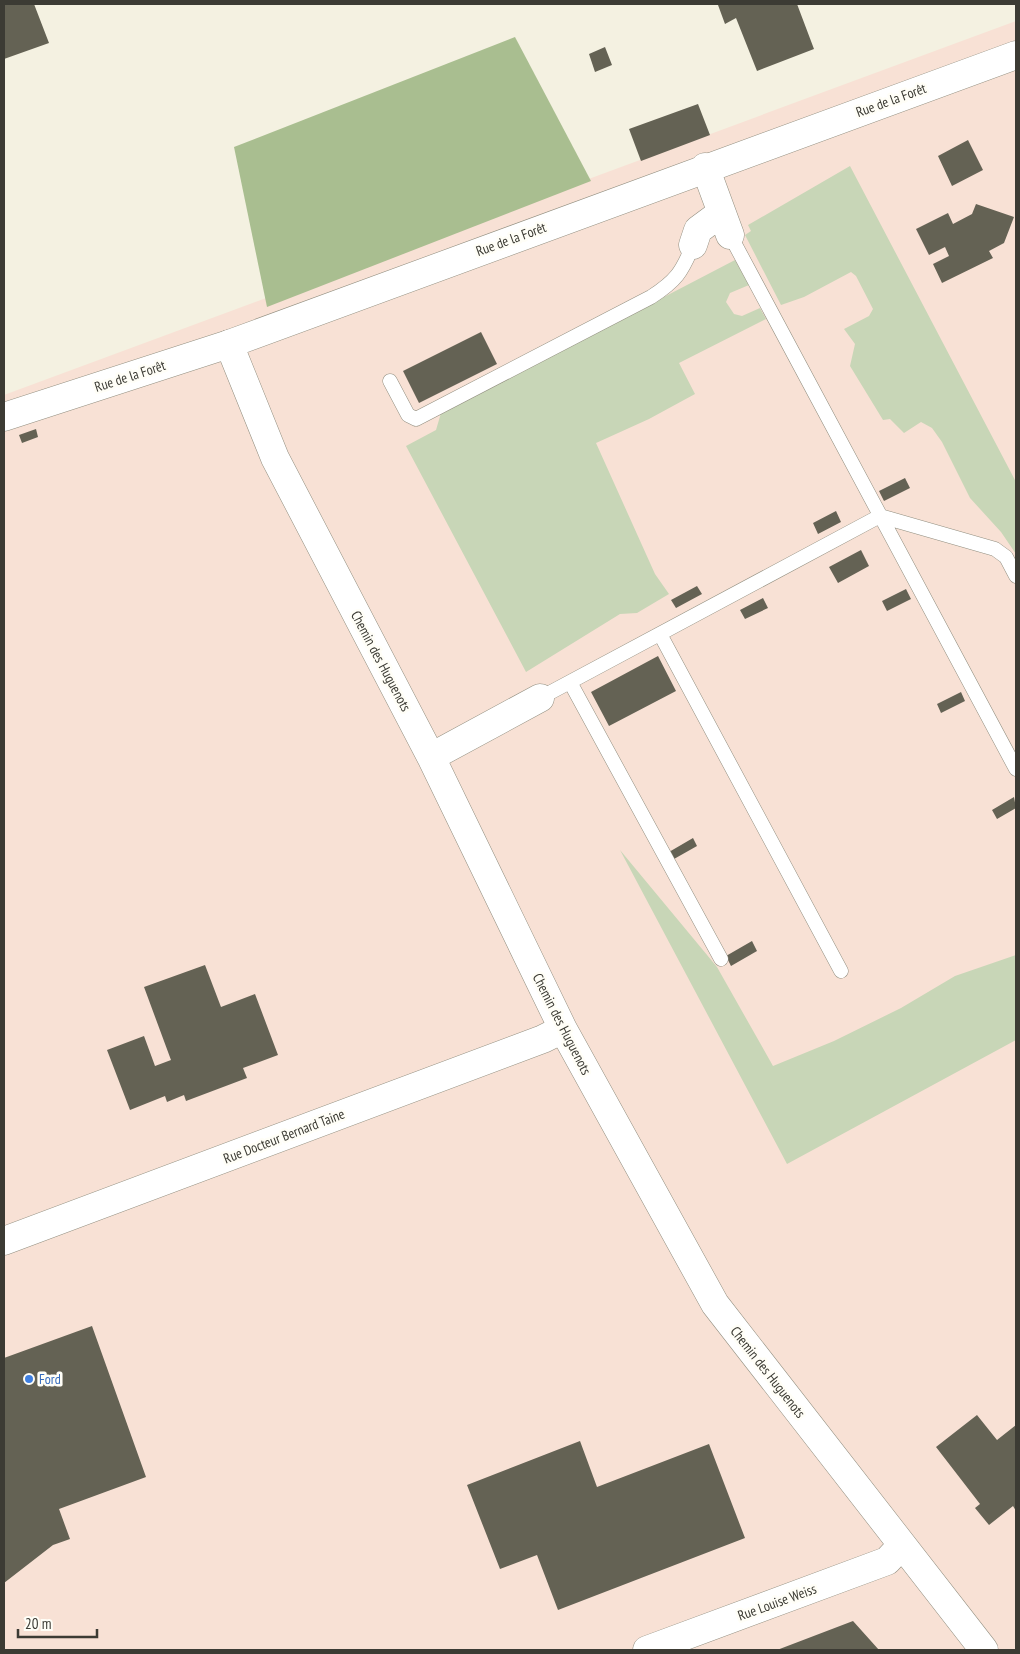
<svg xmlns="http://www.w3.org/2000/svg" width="1020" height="1654" viewBox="0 0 1020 1654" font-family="'PT Sans Narrow',sans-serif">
<rect width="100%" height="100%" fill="#f4f1e1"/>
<path fill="#f8e1d5" d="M1016,21v1629h-1012v-1255z"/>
<path fill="#c8d6b7" d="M850,166l166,316v72l-15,-22 -31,-34 -28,-56 -10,-14 -11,-6 -17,11 -14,-14 -7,1 -33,-54 5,-22 -11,-15 25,-13 4,-7 -17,-33 -5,-4 -47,25 -23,8 -36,-70 6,-4 -3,-6z
M735,260l14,25 -19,8 -4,9 8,12 8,2 18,-8 6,11 -87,44 16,31 -46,25 -53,24 59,131 14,20 -32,19 -17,1 -94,58 -120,-226 30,-16 5,-17z
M620,850l97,117 56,99 61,-25 67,-33 54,-32 61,-21v85l-229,124z"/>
<path fill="#a9be90" d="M515,37l76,144 -324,126 -33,-160z"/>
<path fill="#646254" d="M4,4h30l15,39 -45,16z
M722,4h75l17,45 -57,22 -21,-53 -11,6 -7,-19z
M605,47l7,18 -17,7 -6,-18z
M698,104l12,31 -69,26 -12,-32z
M968,140l15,30 -31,16 -14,-30z
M976,204l38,13 -10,26 -15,8 4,7 -51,25 -9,-19 16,-8 -4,-9 -16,8 -13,-26 32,-16 5,11 19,-10z
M481,332l16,32 -78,39 -16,-32z
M36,429l2,8 -16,6 -3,-8z
M905,478l5,10 -26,13 -5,-10z
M836,511l5,11 -23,12 -5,-11z
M861,550l8,16 -31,17 -9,-16z
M697,586l5,8 -26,14 -5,-8z
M906,589l5,10 -24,12 -5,-10z
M763,598l5,10 -23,11 -5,-9z
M658,656l18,35 -67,35 -18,-34z
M961,692l4,9 -24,12 -4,-9z
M1014,797l2,11 -19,11 -5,-9z
M693,838l4,8 -23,13 -5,-7z
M752,941l5,10 -26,15 -5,-10z
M205,965l16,42 34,-13 23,61 -35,13 4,10 -61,23 -2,-6 -17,7 -2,-6 -35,14 -23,-60 37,-14 11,30 16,-6 -27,-73z
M92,1326l54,151 -87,32 11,30 -17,6 -49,38v-225z
M977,1415l20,25 19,-15v86l-3,-5 -24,19 -14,-17 5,-4 -44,-57z
M580,1441l17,46 112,-43 36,94 -187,72 -21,-55 -37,14 -33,-84z
M853,1621l26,29h-102z"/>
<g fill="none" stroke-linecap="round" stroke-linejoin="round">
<defs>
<path id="service" d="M730,235l286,534
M390,381l18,34 8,4 235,-122c25,-16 31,-25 42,-52
M660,634l181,337
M570,682l151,277
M540,698l340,-182 115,33 11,8 10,19"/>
<path id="minor" d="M705,167l25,68
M693,245l5,-15 23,-17
M229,344l46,114 156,299 132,272 152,275 269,346
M431,757l109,-59
M4,1241l539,-202 20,-10
M647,1650l240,-89 15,-16"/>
<path id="tertiary" d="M4,417l225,-73 787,-289"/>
</defs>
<use href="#service" stroke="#928f80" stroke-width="15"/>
<use href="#minor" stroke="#928f80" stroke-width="29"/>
<use href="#tertiary" stroke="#928f80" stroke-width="29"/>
<use href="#service" stroke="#fff" stroke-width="14"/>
<use href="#minor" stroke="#fff" stroke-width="28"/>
<use href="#tertiary" stroke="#fff" stroke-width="28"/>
</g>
<circle fill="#3f7fe0" stroke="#fffef7" stroke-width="2" cx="29" cy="1379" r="5"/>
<g text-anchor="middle" stroke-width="5" stroke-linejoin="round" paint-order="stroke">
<g font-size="14" fill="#3c3b34" stroke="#fffef7">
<text transform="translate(891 100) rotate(-20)" y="5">Rue de la Forêt</text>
<text transform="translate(511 239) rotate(-20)" y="5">Rue de la Forêt</text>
<text transform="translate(130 376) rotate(-18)" y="5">Rue de la Forêt</text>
<text transform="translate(381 661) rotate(62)" y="5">Chemin des Huguenots</text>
<text transform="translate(562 1024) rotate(63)" y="5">Chemin des Huguenots</text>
<text transform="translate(284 1136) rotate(-21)" y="5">Rue Docteur Bernard Taine</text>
<text transform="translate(768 1372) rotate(52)" y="5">Chemin des Huguenots</text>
<text transform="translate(777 1602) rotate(-20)" y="5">Rue Louise Weiss</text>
</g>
<g font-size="14" fill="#366cbe" stroke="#fffef7" text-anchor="start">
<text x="39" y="1384">Ford</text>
</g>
</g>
<rect width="1020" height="1654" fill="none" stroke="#3c3b34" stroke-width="10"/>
<path d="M18 1629v8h79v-8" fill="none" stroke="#3c3b34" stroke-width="2.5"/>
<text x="25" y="1629" font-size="15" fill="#3c3b34" stroke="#fffef7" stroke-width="4" paint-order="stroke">20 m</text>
</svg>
